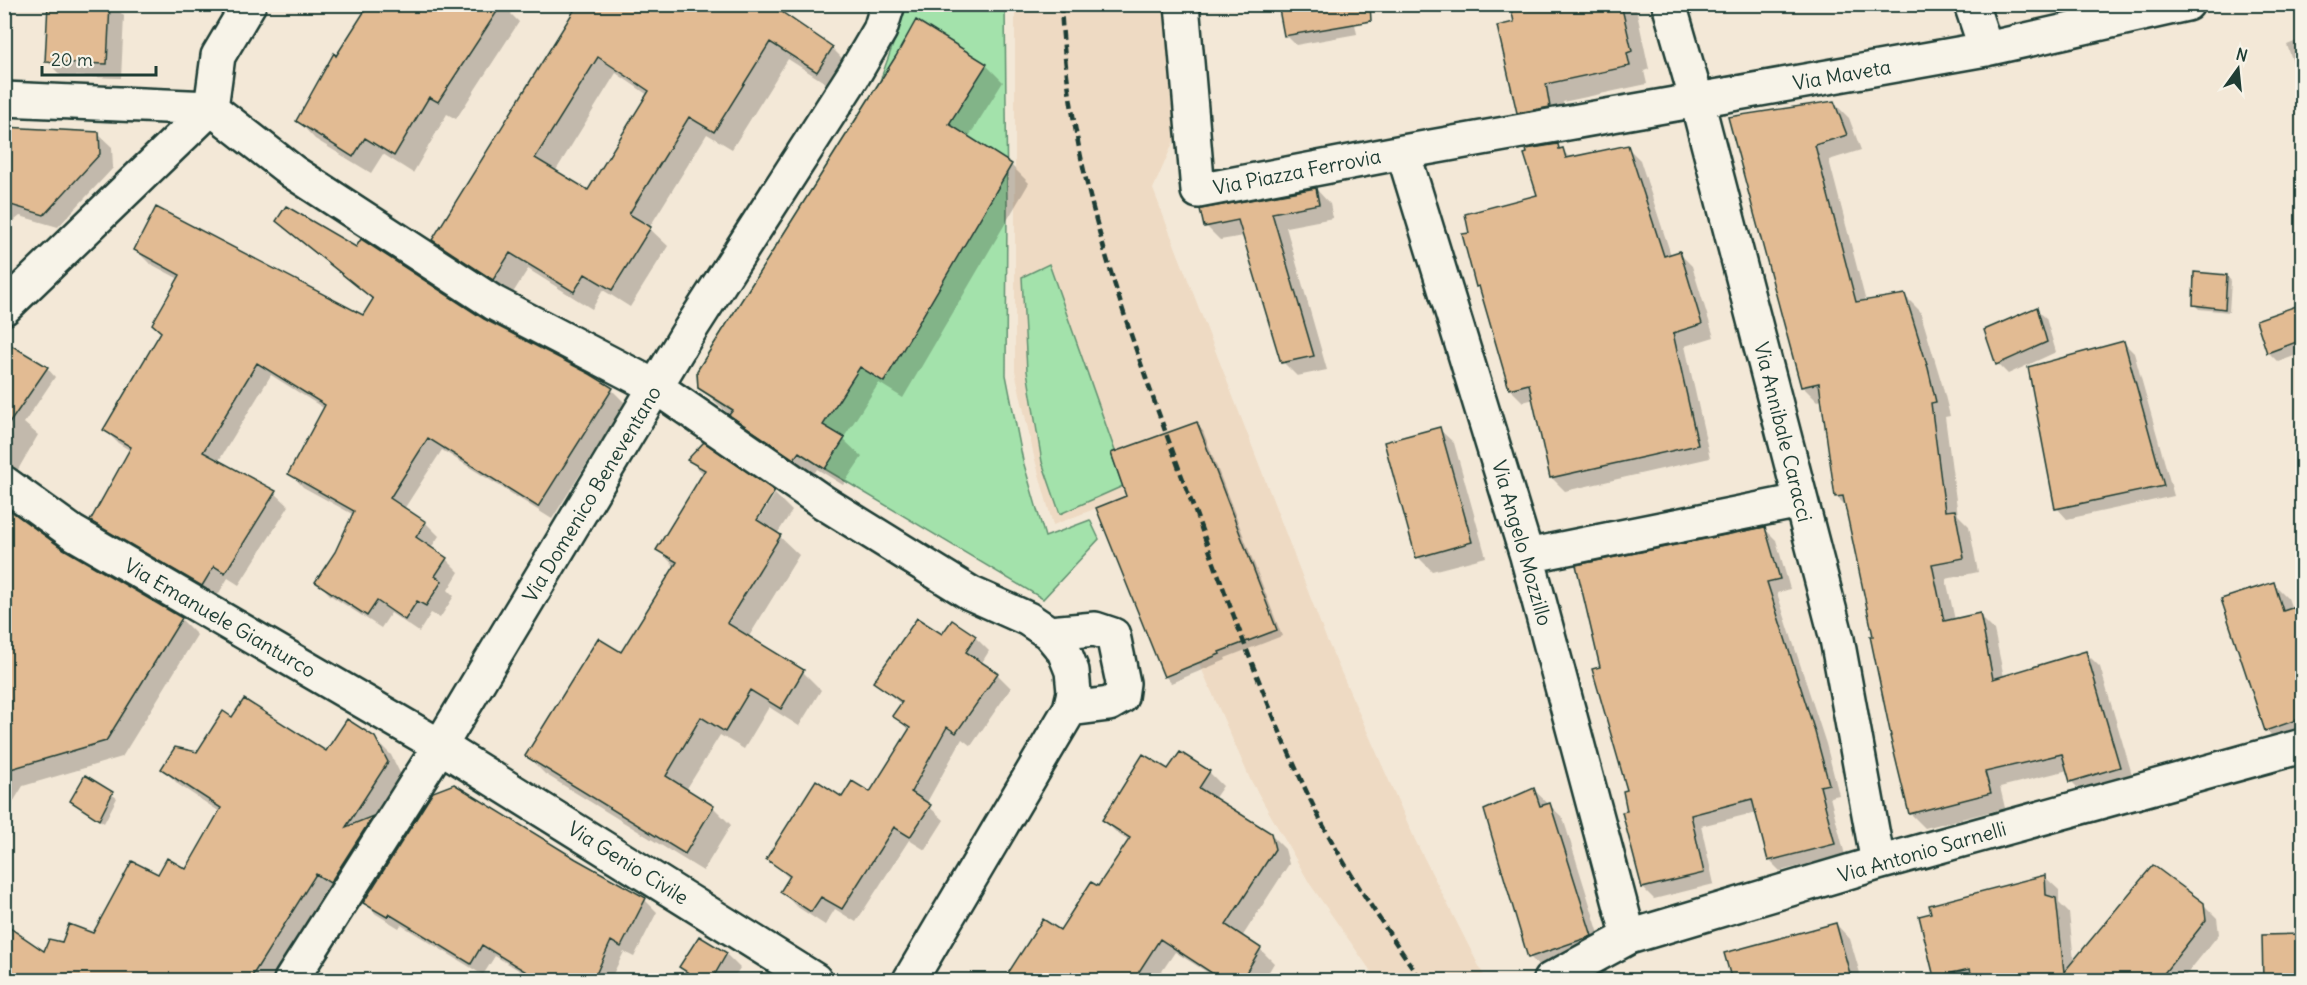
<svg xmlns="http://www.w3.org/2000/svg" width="2307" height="985" viewBox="0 0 2307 985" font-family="Delius,sans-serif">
<rect width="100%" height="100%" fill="#f3e8d7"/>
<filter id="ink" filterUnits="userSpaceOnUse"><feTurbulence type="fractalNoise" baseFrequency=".0167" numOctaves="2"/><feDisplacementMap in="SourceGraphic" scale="12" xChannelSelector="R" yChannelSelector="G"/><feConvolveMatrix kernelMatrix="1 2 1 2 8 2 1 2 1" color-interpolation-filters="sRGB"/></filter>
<g filter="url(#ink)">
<path fill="#eedac3" d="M1015,5h152l10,129 -24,55 173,449 90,204 70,138h-109l-67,-96 -60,-105 -51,-116 -35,14 -67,-169 -44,17 -19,-69 -19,-85z"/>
<path fill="#a3e2ab" stroke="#619070" stroke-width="1.5" d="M907,5h98l2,201 -1,169 17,86 22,76 45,-17 9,19 -56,60 -218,-130 -127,-81 -1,-17 183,-290z
M1049,264l66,187 -4,2 12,33 -63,28 -18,-52 -15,-91 -5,-94z"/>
<path fill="#0003" fill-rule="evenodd" d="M49,4h63l12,12 -3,62 -60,-2 -14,-15z
M370,4h147l-6,10 8,8 -63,97 -9,-5 -34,59 -30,-19 -12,19 -56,-34 -17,-18z
M580,4l252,44 18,18 -15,23 -47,-30 -56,90 -25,-15 -58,94 19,18 -38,61 -27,-17 -11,19 -64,-40 -17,27 -59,-38 -18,-18zM616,73l32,22 -60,97 -33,-20z
M1351,4l6,30 -61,11 -10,-10z
M1512,4h123l14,65 -5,2 3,13 -84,18 5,23 -31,5 -18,-18 -3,-88z
M2302,39v49l-15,-43z
M986,65l17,17 -35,56 43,27 18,18 -126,215 -24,-15 -36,56 19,18 -19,28 -26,-16 -4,7 -64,-44 -49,-44z
M1834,103l15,15 12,32 -32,10 37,142 38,-7 16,16 22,73 8,32 -5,1 13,98 11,11 9,46 -32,7 9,41 24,-5 15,15 10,47 81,-25 15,15 34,114 -48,15 -15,-15 -3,-11 -68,17 5,21 -80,20 -15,-15 -63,-306 -11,-11 -13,-96 -6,1 -15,-15 -72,-268z
M4,128l94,6 14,13 1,21 -55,59 -38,-11 -16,13z
M1557,145l14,14 56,-12 13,13 31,95 8,-2 13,13 22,71 -29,9 25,112 -145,33 -13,-13 -18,-79 -11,3 -13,-13 -28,-98 -5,-5 -6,-52 68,-38z
M1316,189l14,15 3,14 -47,9 41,143 -30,6 -14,-14 -39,-126 -24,4 -14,-14z
M278,221l205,99 106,55 23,15 13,13 -73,116 -110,-69 -38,59 22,14 13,13 -8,12 15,11 13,13 -11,18 6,6 -14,22 -9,-5 -12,19 -28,-19 -10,15 -51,-33 -13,-14 19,-28 18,-38 -51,-28 -13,-14 35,-64 -54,-34 -53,87 57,31 14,13 -50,79 -11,-7 -12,20 -111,-64 -14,-14 40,-69 -13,-8 -13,-13 57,-97 17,-54 -30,-16 -13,-13 228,67 10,-16 -83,-67z
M2227,276l4,5 -2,31 -30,-3 -5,-5z
M2302,306v47l-24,9 -10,-10 -10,-31z
M2036,309l10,9 10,34 -48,22 -10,-10 -12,-33z
M2123,342l11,11 40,143 -107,23 -10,-11z
M4,343l43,25 8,9 -31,46 14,12 -22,38 -12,-1z
M1196,424l7,7 79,205 -57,22 1,2 -55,23 -6,-7 -37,-179z
M1439,429l15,14 32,114 -54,14 -14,-14z
M689,460l85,33 18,18 -15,23 22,21 -51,83 55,34 18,18 -22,36 -30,-19 -25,42 -24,-14 -34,55 27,17 18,18 -28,46 -158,-97 -18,-18 95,-102 53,-87 -17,-18 46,-75zM771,494h4l-21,33 -2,-1z
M4,508l58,41 119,70 16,16 -75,122 -99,29 -19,31z
M1765,529l11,11 14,49 -13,4 49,151 13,51 -9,2 15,58 -65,16 -11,-11 -12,-48 -56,14 13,58 -60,15 -11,-11 -15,-76 1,-21 -27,-123z
M2274,584l14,14 4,11 2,-1 8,9v120l-22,8 -14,-15z
M952,622l23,15 14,14 -8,13 16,10 14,14 -40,58 -9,-7 -36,65 18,16 -19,30 -16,-10 -53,82 -21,-13 -10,16 -29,-19 -14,-14 8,-13 -22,-21 74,-59 28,-5 40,-63 -16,-15 8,-11 -27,-23 67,-46z
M233,719l93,34 48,-15 17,17 12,24 -128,201h-271l41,-27 18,-9 31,-9 64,-59 29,-5 33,-59 -41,-27 -16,-16 35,-16z
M1168,771l41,1 14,14 -9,13 56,35 15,15 4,15 -47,73 18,12 14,14 -10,17h-44l-45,-28 -19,28h-151l55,-48 38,-44 31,-47 -11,-7 -14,-14z
M86,777l31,21 -13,25 -32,-22z
M1534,790l29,28 41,132 -61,20 -13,-13z
M4,832l6,5 -6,9z
M575,860l70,40 12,12 -23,45 -10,-5 -14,28h-80l2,-2 -37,-22 -12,19 -82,-50 -2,3 -23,-14 -12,-12z
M2045,877l14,13v13l10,10 7,67h-136l-4,-3zM1977,965l1,3 -35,9v-3z
M2203,904l14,14 2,16 -37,46h-62z
M1836,924l14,15 12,41h-129z
M2302,936v44h-37l-2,-43z
M700,938l26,16 14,14 -8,12h-40l1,-1 -12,-12z"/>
<path fill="#e2bb93" stroke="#1f3d34" stroke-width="1.5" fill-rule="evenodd" d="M48,4h62l-3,60 -62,-2z
M369,4h133l-64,98 -9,-5 -35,59 -29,-18 -12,19 -57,-36 38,-68 2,3z
M578,4h192l63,43 -16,25 -47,-30 -56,90 -25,-15 -60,97 22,13 -39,63 -27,-16 -11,18 -64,-39 -17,27 -61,-40zM598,57l51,34 -61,99 -53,-32z
M1278,4h92l1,17 -87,15z
M1510,4h111l11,47 -5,2 3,13 -84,18 4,23 -33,6 -20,-87 17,-4z
M916,20l71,44 -38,60 63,40 -128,218 -24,-15 -37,58 22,13 -20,31 -26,-17 -5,7 -65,-44 4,-5 -35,-22 -1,-17 199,-315z
M1834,101l13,34 -32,10 41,157 49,-8 23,74 8,34 -5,1 14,108 10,-1 9,48 -32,6 12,57 36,-8 13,66 93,-28 34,116 -50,15 -8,-28 -77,18 6,21 -82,21 -19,-78h1l-21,-100h3l-30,-140 -8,1 -16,-114 -18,4 -73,-270z
M4,127l95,5 1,22 -56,61 -40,-12z
M1558,144l1,5 4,-1 3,10 62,-13 36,111 16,-5 22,73 -29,9 25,112 -148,33 -21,-94 -20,5 -30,-103 -3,1 -14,-53 7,-1 -4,-19 72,-19 -13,-41 3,-1 -1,-4z
M1316,188l3,16 -47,9 42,143 -33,7 -43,-143 -34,7 -4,-18z
M286,206l70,41 5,-8 123,80 106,55 23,14 -75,119 -110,-69 -38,60 36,24 -10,15 31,21 -12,18 7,5 -16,25 -9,-5 -12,19 -28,-19 -10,15 -52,-34 20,-30 19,-41 -66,-37 37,-69 -68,-42 -54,89 73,39 -51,82 -11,-7 -12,20 -112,-65 41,-74 -28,-17 58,-98 -9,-8 28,-49 -46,-25 22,-43 207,108 10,-16 -97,-78z
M2194,272l33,3 -2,34 -32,-4z
M2302,304v36l-35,13 -11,-33z
M2037,307l10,35 -51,23 -12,-35z
M4,341l44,26 -44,64z
M2124,341l40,145 -109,23 -27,-142z
M1197,422l80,208 -58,22 1,2 -56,23 -68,-169 30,-12 -15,-43z
M1440,427l32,115 -56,16 -32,-116z
M704,442l71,49 -18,29 24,15 -54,88 77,47 -23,39 -31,-19 -25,42 -24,-15 -35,59 48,30 -29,48 -160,-98 73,-118 23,14 56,-90 -21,-12 49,-80 -18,-10z
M4,506l58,42 120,70 -76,123 -102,30z
M1765,527l15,52 -13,3 48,150 14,52 -9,2 15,58 -67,17 -16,-62 -61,16 13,58 -62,15 -20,-76 5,-1 -4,-20 4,-1 -35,-121 8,-2 -24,-102z
M2274,582l9,29 12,-4 7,26v85l-37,13 -44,-132z
M917,618l25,16 10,-14 24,16 -10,16 32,21 -42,60 -9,-6 -36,65 20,13 -21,32 -16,-10 -52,82 -21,-12 -10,15 -31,-20 10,-16 -24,-17 50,-79 26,17 10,-16 18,11 40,-64 -18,-12 10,-14 -29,-20z
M244,699l82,52 21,-32 28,18 13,25 -42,65 27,-11 -43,67 -14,-9 -67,107h-245v-57l40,27 5,-12 13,3 7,-18 24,9 39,-72 26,13 9,-16 19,11 35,-61 -60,-39 14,-22 22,5 26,-41 9,6z
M1180,752l30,19 -11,17 72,45 4,16 -49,76 35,23 -20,33h-17l-64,-42 -27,42h-130l40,-62 17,11 31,-48 7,4 32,-48 -28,-18 41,-66 25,15z
M85,775l28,17 -14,28 -29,-19z
M454,784l122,75 70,39 -25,49 -10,-6 -18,40h-52l-59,-36 -11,19 -82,-50 -2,3 -24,-14 70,-111z
M1534,788l6,18 10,-3 42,133 -64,22 -44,-148z
M2153,865l51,38 2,17 -48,61h-185l-3,-12 -36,8 -15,-61 12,-3 -2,-8 116,-30 1,20 10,3 8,74z
M1836,923l16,58h-120l-8,-28z
M2302,934v47h-39l-1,-46z
M699,936l28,17 -16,28h-10l-22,-14z"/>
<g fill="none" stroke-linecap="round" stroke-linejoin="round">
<defs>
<path id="minor" d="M1182,4l16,187 205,-39 583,-103 201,-45
M1669,4l28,97 140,538 41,224
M1971,4l15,45
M4,99l207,9 82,64 201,131 162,84 167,115 147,91 58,26 21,14 15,18 8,20 2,21 -4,17 -160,271
M1403,152l124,404 102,381
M4,308l207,-200 7,-52 31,-52
M4,483l68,49 368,214 375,234
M1527,556l273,-55
M1049,633l46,-4 18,6 10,48 -2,14 -12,7 -39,5
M291,980l149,-234 246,-410 167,-260 27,-46 8,-26
M1550,980l79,-43 249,-74 424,-117"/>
</defs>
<use href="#minor" stroke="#1f3d34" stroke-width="38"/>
<use href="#minor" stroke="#f7f3e8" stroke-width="33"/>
<path stroke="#1f3d34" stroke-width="4.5" stroke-dasharray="9 4.5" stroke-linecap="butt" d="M1061,4c7,167 66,324 123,478 40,107 78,216 127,319 30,63 71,122 110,179"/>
</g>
</g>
<g text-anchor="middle" stroke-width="4.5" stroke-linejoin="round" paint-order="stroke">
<g font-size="20" fill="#1f3d34" stroke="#f7f3e8">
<text transform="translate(1842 75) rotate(-10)" y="7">Via Maveta</text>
<text transform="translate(1297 172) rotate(-11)" y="7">Via Piazza Ferrovia</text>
<text transform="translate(1783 432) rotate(76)" y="7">Via Annibale Caracci</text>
<text transform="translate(592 494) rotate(-59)" y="7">Via Domenico Beneventano</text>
<text transform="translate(1522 543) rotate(74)" y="7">Via Angelo Mozzillo</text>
<text transform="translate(220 618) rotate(30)" y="7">Via Emanuele Gianturco</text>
<text transform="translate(1922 852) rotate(-16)" y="7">Via Antonio Sarnelli</text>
<text transform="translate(628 863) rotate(32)" y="7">Via Genio Civile</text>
</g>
</g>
<rect width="2307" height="985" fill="none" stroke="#f7f3e8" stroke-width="24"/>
<rect x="12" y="12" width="2283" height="961" fill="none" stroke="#1f3d34" stroke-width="2" filter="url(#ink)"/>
<g transform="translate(2238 69) rotate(15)" stroke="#f7f3e8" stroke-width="4.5" paint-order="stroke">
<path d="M0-4.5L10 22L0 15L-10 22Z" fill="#1f3d34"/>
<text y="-9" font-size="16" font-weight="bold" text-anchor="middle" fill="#1f3d34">N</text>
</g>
<path d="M42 66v9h114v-9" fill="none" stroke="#1f3d34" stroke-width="3"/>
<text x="51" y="66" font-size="18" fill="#1f3d34" stroke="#f7f3e8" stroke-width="4.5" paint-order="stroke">20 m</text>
</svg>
